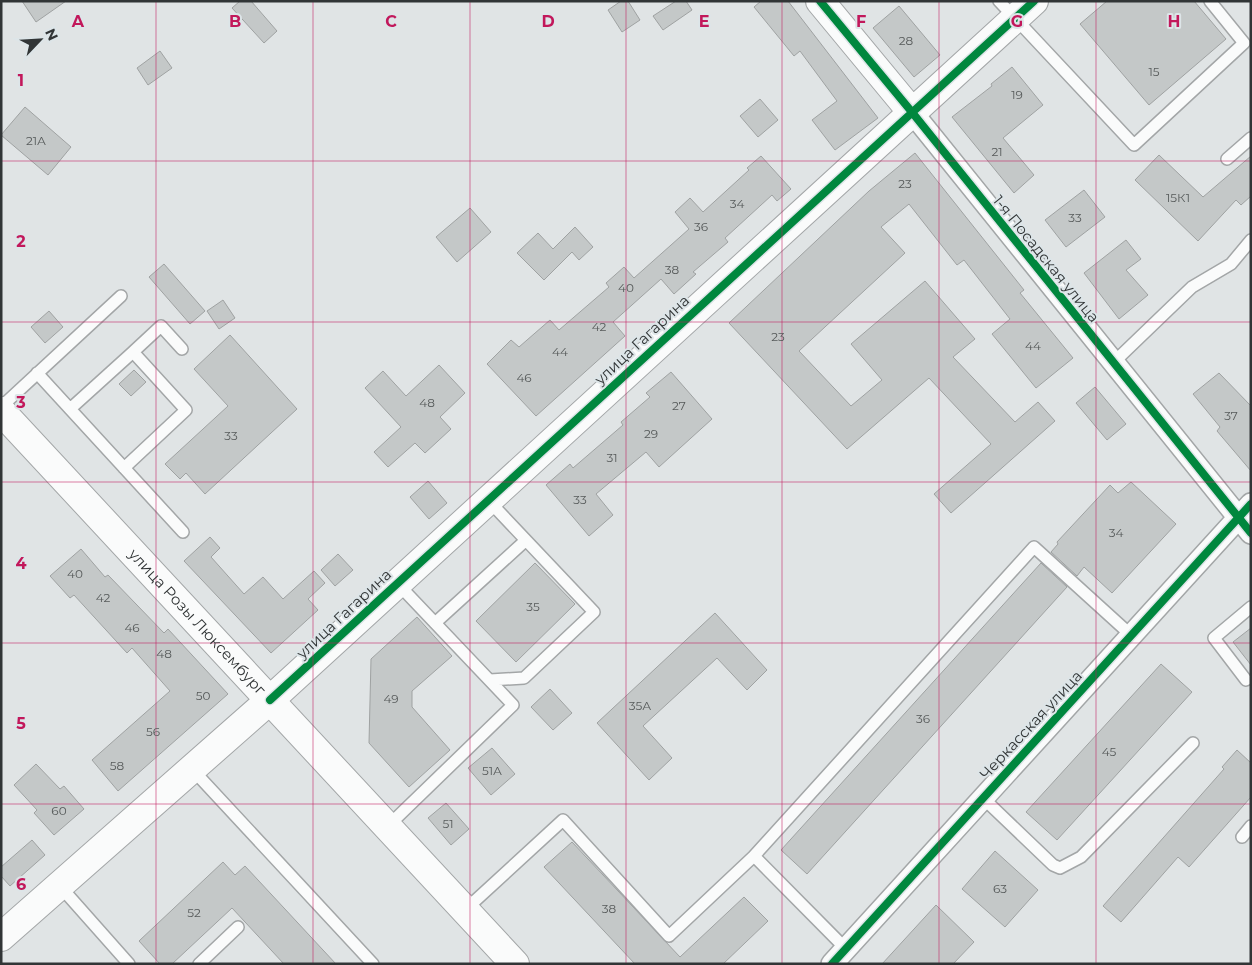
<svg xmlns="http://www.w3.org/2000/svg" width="1252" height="965" viewBox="0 0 1252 965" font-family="Montserrat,sans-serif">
<rect width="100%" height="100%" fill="#e0e4e5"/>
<path fill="#c4c8c8" stroke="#9fa2a2" d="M22,1h44l-30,21z
M240,1h11l26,30 -13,12 -32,-35z
M621,1h7l12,19 -18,12 -14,-22z
M676,1h10l6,9 -29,20 -10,-14z
M761,1h27l90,117 -43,32 -23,-30 25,-19 -37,-50 -6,5 -40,-49z
M1107,1h87l32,38 -77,66 -69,-81z
M899,6l41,49 -26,22 -41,-49z
M160,51l12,17 -24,17 -11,-17z
M1012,67l31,38 -40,33 31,37 -20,18 -62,-76 40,-31 -1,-2z
M760,99l18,21 -20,17 -18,-21z
M25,107l46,40 -23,28 -47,-40z
M915,153l109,137 -4,3 53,65 -37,30 -44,-54 18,-15 -46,-59 -7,5 -48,-61 -28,23 24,26 -106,98 52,55 31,-26 -31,-36 74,-63 50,58 -22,18 62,65 23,-20 17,19 -104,92 -17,-19 57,-50 -62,-66 -82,71 -118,-126 140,-132z
M1159,155l44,42 48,-41v40l-10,9 -5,-5 -38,41 -63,-61z
M761,156l30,33 -14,12 -5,-6 -47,43 3,4 -35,30 3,2 -22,20 -13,-15 -48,43 12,14 -89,80 -49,-52 24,-24 8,7 31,-27 9,10 50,-43 -3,-4 18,-16 10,11 55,-49 -14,-17 15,-14 13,14 46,-42 -2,-2z
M1084,190l21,27 -39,30 -21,-27z
M470,208l21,24 -34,30 -21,-25z
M575,227l18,20 -14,13 -7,-8 -28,28 -27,-27 21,-20 15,16z
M1126,240l15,19 -15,11 22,25 -29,24 -35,-46z
M164,264l41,47 -15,13 -41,-47z
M223,300l12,18 -16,11 -12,-18z
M49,311l14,16 -18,16 -14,-16z
M230,335l67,74 -92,85 -19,-21 -6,6 -15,-15 63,-58 -34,-37z
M439,365l26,28 -25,24 11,12 -26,24 -10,-10 -27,24 -14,-15 27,-25 -36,-39 18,-17 23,25z
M134,370l12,12 -15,14 -12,-12z
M671,372l41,47 -53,48 -13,-15 -50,42 17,21 -24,21 -43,-51 24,-21 3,4 50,-43 -2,-3 29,-25 -4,-4z
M1219,373l32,33v65l-34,-40 3,-4 -27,-33z
M1095,387l31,37 -19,16 -31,-37z
M428,481l19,22 -18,16 -19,-22z
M1131,482l45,42 -64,69 -28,-26 -7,9 -26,-24 7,-8 -1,-2 53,-57 8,8z
M210,537l10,11 -9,9 33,37 19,-17 20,22 31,-28 11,12 -17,16 10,11 -47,43 -87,-92z
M81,549l24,28 3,-2 56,58 4,-4 60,65 -110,97 -26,-31 78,-69 -38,-43 -5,5 -53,-58 -4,3 -20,-22z
M338,554l15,16 -18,16 -14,-16z
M535,563l40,41 -59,58 -40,-41z
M1041,563l26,24 -260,287 -26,-24z
M715,613l52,57 -20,20 -30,-32 -74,68 29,32 -23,22 -52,-57z
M417,617l35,39 -40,35v16l38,43 -41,37 -40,-44 2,-84z
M1251,628v37l-18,-23z
M1161,664l31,28 -135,148 -31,-28z
M550,689l22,24 -19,17 -22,-23z
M492,748l23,26 -24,21 -23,-27z
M1237,750l14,13v34l-62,70 -11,-10 -57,65 -18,-16 121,-137 -2,-2z
M36,764l24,25 4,-3 20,23 -30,26 -20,-22 3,-3 -23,-25z
M446,803l23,26 -18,16 -23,-27z
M32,840l13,15 -35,31 -9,-10v-9z
M572,842l108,115 64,-60 24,24 -45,43h-88l-91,-97z
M995,851l43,39 -33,37 -43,-38z
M223,862l12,13 10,-9 91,98h-52l-52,-56 -60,56h-12l-21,-23z
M936,905l38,37 -21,22h-71z"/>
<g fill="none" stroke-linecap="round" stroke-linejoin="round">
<defs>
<path id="service" d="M999,1l135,144 110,-102 -34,-42
M1227,159l24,-21
M133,352l28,-26 21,23
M1112,364l80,-77 39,-23 20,-24
M37,373l146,159
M1,407l120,-111
M70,409l63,-57 53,58 -62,58
M488,500l106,112 -70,66 -34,2
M435,623l90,-82
M1246,680l-32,-42 37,-31
M192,769l181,195
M983,798l70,67 7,3 21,-11 112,-114
M387,827l126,-122 -116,-122
M1242,837l9,-11
M754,856l280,-309 98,89
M59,885l70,79
M465,910l98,-90 106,116 85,-80 91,92
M199,964l39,-37"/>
<path id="minor" d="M911,111l340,422
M832,964l419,-460"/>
<path id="tertiary" d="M820,1l91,110
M270,700l764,-699"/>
<path id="secondary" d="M1,937l269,-237"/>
<g id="primary">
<path id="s1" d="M1,411l514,553"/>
</g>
</defs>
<use href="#service" stroke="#a3a6a7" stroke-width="14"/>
<use href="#minor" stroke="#a3a6a7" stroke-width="24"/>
<use href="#tertiary" stroke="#a3a6a7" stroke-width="30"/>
<use href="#secondary" stroke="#a3a6a7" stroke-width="30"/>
<use href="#primary" stroke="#a3a6a7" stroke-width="30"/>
<use href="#service" stroke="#fafbfb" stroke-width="11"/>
<use href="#minor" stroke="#fafbfb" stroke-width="21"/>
<use href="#tertiary" stroke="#fafbfb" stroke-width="28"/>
<use href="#secondary" stroke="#fafbfb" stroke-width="28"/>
<use href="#primary" stroke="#fafbfb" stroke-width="28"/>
<defs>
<path id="cycleway" d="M820,1l91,110 340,422
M270,700l764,-699
M832,964l419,-460"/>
</defs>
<use href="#cycleway" stroke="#dde5e8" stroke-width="11"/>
<use href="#cycleway" stroke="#00873e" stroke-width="8"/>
</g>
<path fill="none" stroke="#c2185b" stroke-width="1" stroke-opacity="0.55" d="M156,1v963M313,1v963M470,1v963M626,1v963M782,1v963M939,1v963M1096,1v963M1,161h1250M1,322h1250M1,482h1250M1,643h1250M1,804h1250"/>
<g text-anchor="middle" stroke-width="4" stroke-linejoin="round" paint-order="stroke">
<g font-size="12" fill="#565a5a">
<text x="906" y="45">28</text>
<text x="1154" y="76">15</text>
<text x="1017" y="99">19</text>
<text x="36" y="145">21А</text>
<text x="997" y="156">21</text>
<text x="905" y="188">23</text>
<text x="1178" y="202">15К1</text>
<text x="737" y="208">34</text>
<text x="1075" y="222">33</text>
<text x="701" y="231">36</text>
<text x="672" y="274">38</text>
<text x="626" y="292">40</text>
<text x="599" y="331">42</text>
<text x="778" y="341">23</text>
<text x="1033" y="350">44</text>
<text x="560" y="356">44</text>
<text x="524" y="382">46</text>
<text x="427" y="407">48</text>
<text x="679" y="410">27</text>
<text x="1231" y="420">37</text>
<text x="651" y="438">29</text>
<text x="231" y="440">33</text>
<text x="612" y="462">31</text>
<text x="580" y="504">33</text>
<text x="1116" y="537">34</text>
<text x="75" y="578">40</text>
<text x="103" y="602">42</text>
<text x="533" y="611">35</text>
<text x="132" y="632">46</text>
<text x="164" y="658">48</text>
<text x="203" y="700">50</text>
<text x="391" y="703">49</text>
<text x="640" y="710">35А</text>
<text x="923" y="723">36</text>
<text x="153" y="736">56</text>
<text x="1109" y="756">45</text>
<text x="117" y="770">58</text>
<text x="492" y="775">51А</text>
<text x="59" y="815">60</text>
<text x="448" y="828">51</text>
<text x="1000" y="893">63</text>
<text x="609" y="913">38</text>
<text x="194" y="917">52</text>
</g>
<g font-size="15" fill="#313536" stroke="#dde5e8">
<text transform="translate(1046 259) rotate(51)" y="5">1-я Посадская улица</text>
<text transform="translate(642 340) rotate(-43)" y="5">улица Гагарина</text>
<text transform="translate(344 614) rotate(-43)" y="5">улица Гагарина</text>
<text dy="5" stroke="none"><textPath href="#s1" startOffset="288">улица Розы Люксембург</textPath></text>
<text transform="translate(1031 725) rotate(-47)" y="5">Черкасская улица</text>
</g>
</g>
<g font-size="16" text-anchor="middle" font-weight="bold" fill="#c2185b" stroke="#dde5e8" stroke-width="4" stroke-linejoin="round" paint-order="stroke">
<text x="78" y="27">A</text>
<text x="235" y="27">B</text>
<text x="391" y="27">C</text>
<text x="548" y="27">D</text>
<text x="704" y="27">E</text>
<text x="861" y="27">F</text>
<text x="1017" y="27">G</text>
<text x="1174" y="27">H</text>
<text x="21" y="86">1</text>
<text x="21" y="247">2</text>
<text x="21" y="408">3</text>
<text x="21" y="569">4</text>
<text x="21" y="729">5</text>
<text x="21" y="890">6</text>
</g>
<rect width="1252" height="965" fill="none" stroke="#313536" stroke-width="5"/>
<g transform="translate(40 40) rotate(65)" stroke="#dde5e8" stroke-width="4" paint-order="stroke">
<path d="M0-4L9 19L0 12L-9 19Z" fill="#313536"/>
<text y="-8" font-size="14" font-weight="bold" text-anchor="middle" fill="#313536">N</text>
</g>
</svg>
